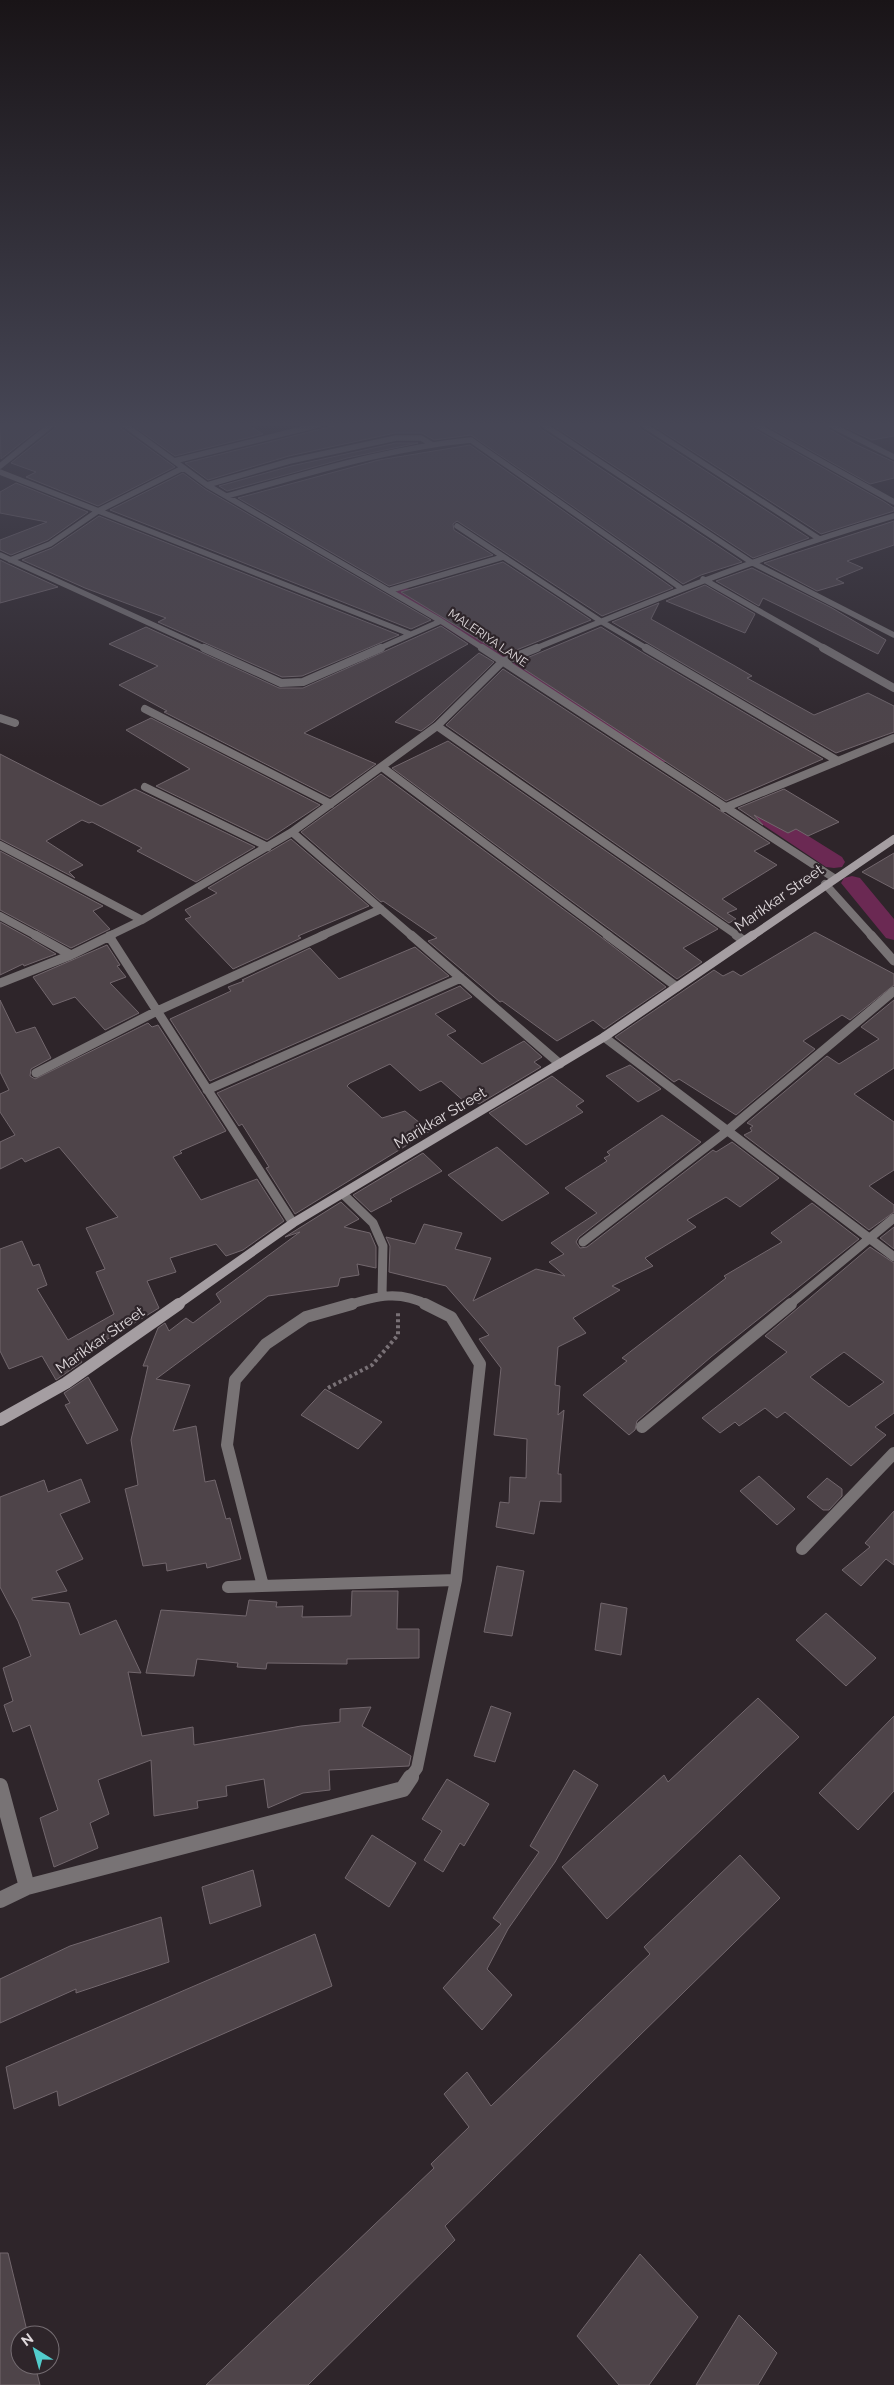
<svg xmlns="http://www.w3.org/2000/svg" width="894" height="2385" viewBox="0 0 894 2385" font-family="Raleway,sans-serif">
<rect width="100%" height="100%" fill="#2e252a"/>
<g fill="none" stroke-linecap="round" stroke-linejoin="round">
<path fill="#6b2953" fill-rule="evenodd" d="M404,588l6,1 100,64 3,4 -3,4h-12l-100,-64 -2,-4 2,-4z
M519,662l6,1 143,91 3,4 -3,4h-14l-141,-91 -3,-4 3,-4z
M758,807l7,2 77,48 3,5 -3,5 -8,1 -8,-1 -75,-50 -3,-4 3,-4z
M852,876l8,2 34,41v21l-8,-2 -45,-55 3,-5z"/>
</g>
<path fill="#4e4449" stroke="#72676d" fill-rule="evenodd" d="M0,425h44l-43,34z
M56,425h64l2,4 53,38 -77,39 -72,-29 10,-5 -25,-9 43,-34z
M132,425h116l15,9 -88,22z
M337,425h202l2,4 201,133 -41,13 -18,9 -212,-149 -37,5 -12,-7h-27l-106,23 -81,24 -23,-17z
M552,425h87l2,4 168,109 -56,20z
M652,425h99l3,4 129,72 11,7v3l-73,23z
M765,425h61l3,4 26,15 39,18v16l-24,6z
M840,425h54v11l-22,4z
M396,443h22l-71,15 -120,33 -8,-5 72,-20z
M470,445l203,143 -71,28 -145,-95 -4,3 1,6 39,25 -104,31 -151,-88 141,-38z
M183,473l22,16 226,131 -20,9 -301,-119z
M16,483l72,29 -40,28 -37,15 -11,-5v-10l47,-18 -47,-9v-21z
M99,516l300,119 -97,41 -20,1 -124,-55 8,-4 -81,-30 -63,-28 30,-12z
M894,521v24l-47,16 16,7 -27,11 8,4 -27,8 -53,-28z
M0,560l8,4 50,23 -58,16z
M503,562l88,58 -87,35 -103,-63z
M752,568l80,40 54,32 -8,14 -115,-56 -4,8 -43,-25z
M705,585l50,29 -10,19 -79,-32z
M659,603l-8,16 84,47 17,10 -5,2 47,26 20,11 54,-22 26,13v26l-58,21 -224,-131z
M441,626l27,18 -164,89 72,31 -46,33 -166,-85 3,-1 -48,-26 39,-19 -49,-22 37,-17 133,61h24z
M601,627l42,26 180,106 -97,42 -211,-138z
M479,653l15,9 -61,60 -12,9 -26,-9z
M503,669l267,174 -16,8 23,14 -55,34 15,10 -10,4 9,6 -7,4 -283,-198z
M151,718l169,87 -53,35 -111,-54 34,-17 -64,-39z
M448,741l270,188 -35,19 19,14 -25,17 -285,-211z
M0,754l101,52 34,-17 120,58 -59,35 -59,-31 5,-3 -50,-26 -3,1 -7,-3 -36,21 37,24 -14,7 6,6 -75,-39z
M381,774l220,163 65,50 -62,42 -11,-9 -36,21 -55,-40 -2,1 -72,-61 9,-3 -54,-37 -2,1 -80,-70z
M784,789l55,33 -31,14 -12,-7 -8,4 -34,-18 9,10 -25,-17z
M291,839l78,67 -71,30 3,2 -68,31 -48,-50 6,-2 -6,-7 32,-17 -9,-5z
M0,851l103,55 -10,5 17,18 -39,19 -71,-38z
M894,853v36l-32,-17z
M0,922l29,16 27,16 -32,12 -1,-2 -23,11z
M815,932l79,42v11l-44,35 -8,-5 -39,26 12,8 -79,66 -57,-36 -5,3 -59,-45 99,-67 9,6 10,-5 8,5z
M107,945l13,20 -3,1 9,11 -16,6 29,30 -34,17 -30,-33 -22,8 -20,-28z
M415,947l34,29 -239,105 -40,-62 61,-28 -3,-4 16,-6 -2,-1 68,-32 29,31z
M460,986l12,11 -37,17 21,17 -9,4 35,29 42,-23 18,16 -8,5 7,5 -62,37 -6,-5 -7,4 -25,-22 -21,10 -30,-27 -40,19 -3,3 35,32 23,-7 25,20 -135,83 -29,-46 3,-1 -27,-43 -3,2 -22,-33z
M0,1000l16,33 19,-6 16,31 -20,11 -1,7 5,3 113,-56 4,4 6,-2 68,106 -46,20 2,2 -9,4 28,43 56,-21 27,42 -41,29 -17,6 -10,-12 -46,14 6,14 -29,9 12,27 -81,49 4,5 -26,18 -14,-24 -33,13 -9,-18v-102l22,-8 11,25 6,-2 8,21 -10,4 31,51 46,-26 -18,-42 9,-3 -19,-41 32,-11 -59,-70 -34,15 -3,-4 -22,11v-27l15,-7 -15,-23v-18l9,-4 -9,-18z
M894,1000v68l-40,26 40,28v48l-25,16 25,19v7l-25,18 -125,-95 8,-4 -2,-3 3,-2 -6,-3 80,-67 12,8 40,-25 -18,-12z
M630,1065l31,24 -23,13 -32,-26z
M552,1076l32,25 -8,5 7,6 -57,33 -37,-32z
M662,1115l39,27 -122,95 -3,5 4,6 7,-1 126,-97 3,2 16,-10 47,36 -39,29 -14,-10 -39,23 9,7 -51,31 8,8 -41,20 8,4 -47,28 13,15 -28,14 -3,38 5,1 -2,29 6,-5 -6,64h3v28l-21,-1 -6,33 -38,-7 4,-25 9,1 1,-26 16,1 1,-39 -33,-4 7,-67 -22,-29 10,-4 -43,-49 -57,-14 1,-26 -4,-9 29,7 9,-20 38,9 -7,16 36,9 -18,43 63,-32 29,7 -16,-14 15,-8 -13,-11 46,-30 -32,-25 42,-27 -3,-3 6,-3 -3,-3z
M497,1147l52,46 -47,28 -54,-46z
M423,1153l19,18 -52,28 2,2 -21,11 -18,-17z
M341,1202l18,17 -15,8 26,6 6,14v21l-19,-4 2,11 -19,3 -2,8 -70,10 -112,83 34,6 -17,46 23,-5 9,56 10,-2 11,39 4,-1 11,41 -34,9 -1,-5 -39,8 -1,-8 -23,3 -18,-77 13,-4 -7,-45 17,-74h-5l15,-38 7,-5 4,8 17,-13 7,5 28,-21 -5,-8 84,-62 -15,5z
M812,1203l47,36 -148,118 -74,64 -2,9 -6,5 -46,-40 44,-34 -5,-3 104,-80 -2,-2 58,-34 -11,-9z
M894,1227v22l-14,-11z
M870,1247l24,16v150l-19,14 11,8 -35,31 -66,-54 -8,6 -12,-10 -26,18 -4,-4 -15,11 -18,-15 85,-66 -22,-16zM844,1352l40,30 -35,25 -39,-30z
M88,1377l30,53 -31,14 -22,-39 5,-2 -6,-10z
M325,1389l57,33 -24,27 -57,-34z
M759,1476l36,33 -18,16 -37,-34z
M827,1478l15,11v7l-13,14h-6l-16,-13z
M81,1479l9,23 -30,12 23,45 -27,12 11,20 -35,7v2l37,3 11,32 36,-15 25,53 -13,-1 14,64 51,-9 1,18 107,-19 39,-4v-13l31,-2 -9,19 49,30 -2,10 -80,4 1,20 -27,3 -35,15 -4,-29 -38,7 1,10 -30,5 1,7 -44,8 -3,-56 -53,20 11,34 -19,9 8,25 -44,19 -14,-49 18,-8 -28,-85 -17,7 -9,-27 9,-4 -10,-33 28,-12 -13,-35 -18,-34v-90l44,-17 4,12z
M894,1511v54l-8,-6 -25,27 -19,-16 28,-23 -5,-4z
M497,1566l27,5 -12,65 -28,-4z
M352,1591h46l-1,38h22v29l-72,1v5l-80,-1 -1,6 -29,-2 1,-4 -41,-4 -3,17 -48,-3 15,-63 85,6 3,-16 28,2 -1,5 27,-1 -1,11 49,-1z
M601,1603l26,5 -6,47 -26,-5z
M826,1613l50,45 -30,28 -50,-46z
M758,1698l41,39 -192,182 -45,-52 102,-92 4,7z
M491,1706l20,7 -16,49 -21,-6z
M894,1716v75l-36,39 -39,-37z
M574,1770l24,15 -43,77 -47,67 -21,40 25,26 -30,35 -39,-42 58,-64 -8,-6 46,-66 -9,-6z
M447,1779l42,25 -25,42 -4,-3 -17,29 -19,-12 18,-29 -20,-12z
M372,1835l44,28 -27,44 -44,-29z
M740,1855l40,43 -335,328 10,14 -147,145h-102l228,-217 -3,-4 38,-37 -25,-33 23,-22 24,34 159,-152 -6,-7z
M253,1870l8,36 -51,18 -8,-37z
M161,1917l8,45 -93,31v-4l-76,34v-44l70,-33z
M315,1934l17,52 -273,120 -2,-15 -43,18 -8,-42z
M0,2253h8l20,82h-8v30h15l5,20h-40z
M640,2254l58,63 -49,68h-30l-42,-49z
M739,2315l38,38 -19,32h-62z"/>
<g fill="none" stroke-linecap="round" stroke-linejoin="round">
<path stroke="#797176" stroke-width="4" stroke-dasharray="3 3" stroke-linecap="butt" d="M328,1388l44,-23 26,-30v-22"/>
<path stroke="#787375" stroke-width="5.5" d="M831,425l63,32"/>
<path stroke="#787375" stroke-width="5.5" d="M125,425l82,60 234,136 43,28
M544,425l207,137 143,73
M644,425l174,113
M756,425l138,77
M174,461l144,-36
M0,466l51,-41
M0,472l410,162
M207,485l83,-24 106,-23h25l10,6
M227,496c80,-22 161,-48 244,-56l210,148
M457,526l145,96 46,27
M0,555l206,94
M10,560l40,-16 48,-33 85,-43
M703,579l123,70
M391,590l112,-33
M378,649l63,-28
M534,649c119,-49 236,-97 360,-133"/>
<path stroke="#787375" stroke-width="8" d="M204,648l77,35 22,-1 78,-34
M482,648l352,230
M646,648l192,113
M823,648l71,40
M145,709l186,95
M0,718l15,5
M437,726l301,210
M382,767l227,169
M145,787l123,60
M724,808l170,-70
M292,832l120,104
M0,845l142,75
M825,884l47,52
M0,916l37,20
M109,936l33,-16 150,-88 145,-106 65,-64 35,-14
M321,936l60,-27"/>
<path stroke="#787375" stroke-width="9" d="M35,935l36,20
M411,935l149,129
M607,935l70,52
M736,935l7,5
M871,935l23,26
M109,936l184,287
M0,983l71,-28 41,-20
M604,1037l290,220
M36,1073l121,-62 167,-76
M207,1090l254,-112
M343,1194l30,29 10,23 -1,49
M583,1242l144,-111 167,-140
M348,1305c29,-9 51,-15 80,0
M789,1305l105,-87"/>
<path stroke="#787375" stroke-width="12" d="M642,1427l149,-123
M802,1549l92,-96
M263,1586l-36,-141 8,-65 31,-36 40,-27 46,-13
M228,1587l228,-7
M410,1778l7,-10 39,-188 24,-216 -29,-47 -26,-13"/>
<path stroke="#787375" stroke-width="16" d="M0,1786l27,101
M0,1900l27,-13 376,-98 8,-12"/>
<path stroke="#a59ea2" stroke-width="8" d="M752,936l142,-97"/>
<path stroke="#a59ea2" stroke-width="9" d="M177,1305l116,-82 311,-186 149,-102"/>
<path stroke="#a59ea2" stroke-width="12" d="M0,1420l66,-37 113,-79"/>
</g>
<linearGradient id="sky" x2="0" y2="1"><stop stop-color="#191417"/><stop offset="0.56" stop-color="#464655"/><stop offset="1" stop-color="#464655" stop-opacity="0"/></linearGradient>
<rect width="894" height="758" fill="url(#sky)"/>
<g text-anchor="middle" stroke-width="4.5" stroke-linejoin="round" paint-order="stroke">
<g font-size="12" fill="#e0dadd" stroke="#2e252a">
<text transform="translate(488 638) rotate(34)" y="4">MALERIYA LANE</text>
</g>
<g font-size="15" fill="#e0dadd" stroke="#2e252a">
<text transform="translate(779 898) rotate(-35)" y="5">Marikkar Street</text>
<text transform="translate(440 1118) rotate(-31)" y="5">Marikkar Street</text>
<text transform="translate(100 1340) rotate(-35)" y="5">Marikkar Street</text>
</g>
</g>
<g transform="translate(35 2350) rotate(323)"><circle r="24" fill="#2e252a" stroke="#756d72"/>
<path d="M0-4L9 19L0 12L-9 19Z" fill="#52cdcc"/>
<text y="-8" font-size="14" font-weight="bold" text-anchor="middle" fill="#e0dadd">N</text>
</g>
</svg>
